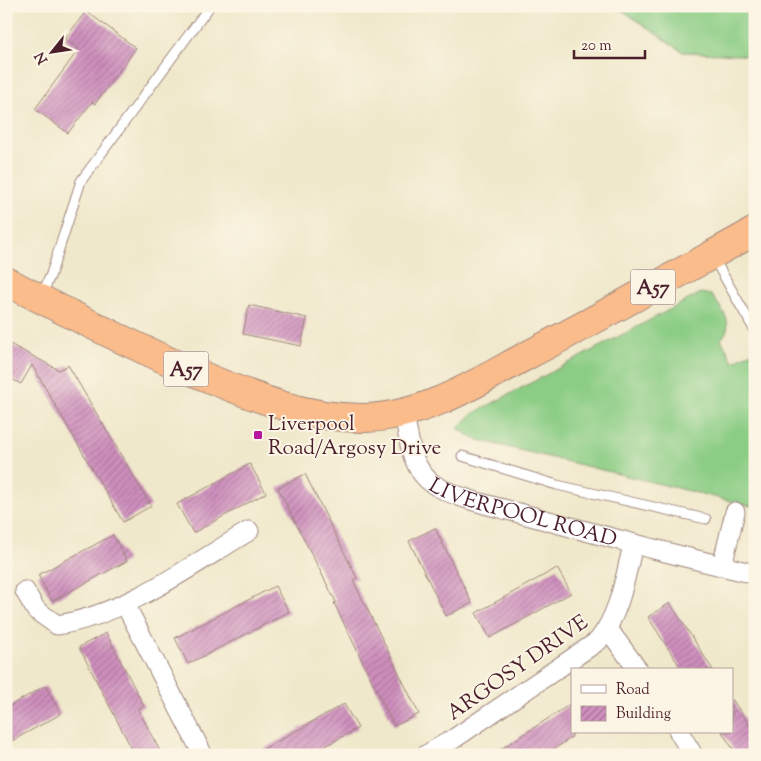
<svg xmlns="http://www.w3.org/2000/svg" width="761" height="761" viewBox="0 0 761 761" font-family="'Sorts Mill Goudy',serif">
<defs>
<pattern id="building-hatch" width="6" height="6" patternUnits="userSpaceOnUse" patternTransform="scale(1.25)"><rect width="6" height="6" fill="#ce8ebd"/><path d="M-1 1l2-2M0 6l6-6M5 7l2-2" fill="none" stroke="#a9739a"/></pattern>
</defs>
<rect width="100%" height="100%" fill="#fcf5e5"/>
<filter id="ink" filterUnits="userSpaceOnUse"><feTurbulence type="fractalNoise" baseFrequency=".02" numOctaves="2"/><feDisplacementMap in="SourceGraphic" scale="10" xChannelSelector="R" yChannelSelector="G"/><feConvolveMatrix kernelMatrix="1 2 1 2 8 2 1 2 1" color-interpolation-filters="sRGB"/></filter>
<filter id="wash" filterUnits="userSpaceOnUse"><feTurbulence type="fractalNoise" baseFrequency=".0096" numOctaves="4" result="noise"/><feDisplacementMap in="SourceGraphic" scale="20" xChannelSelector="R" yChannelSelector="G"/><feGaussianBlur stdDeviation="1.12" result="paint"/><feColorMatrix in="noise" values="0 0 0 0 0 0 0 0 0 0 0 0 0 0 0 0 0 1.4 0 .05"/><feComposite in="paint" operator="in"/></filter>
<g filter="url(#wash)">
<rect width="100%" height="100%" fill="#f0e8ca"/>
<path fill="#8ccd85" stroke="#6b7658" d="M616,6h139v50l-72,-4z
M701,293l10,2c11,14 25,29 10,44l12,23 22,-12v157l-281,-68 -16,-11 14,-14z"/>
<g id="blocks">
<path fill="url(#building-hatch)" d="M86,11l50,37 -41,56 -3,-2 -24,31 -33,-24 44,-60 -14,-10z
M249,305l58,13 -6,28 -58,-12z
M6,342l53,28 9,-5 83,141 -28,16 -91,-157 -11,19 -15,-8z
M250,464l16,29 -73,40 -16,-29z
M305,474l52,104 -4,2 66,134 -25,12 -60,-123 2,-1 -58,-114z
M435,528l37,75 -26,13 -37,-75z
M113,535l14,26 -75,40 -14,-26z
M557,568l14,25 -81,45 -14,-25z
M275,586l14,26 -101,52 -13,-26z
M670,603l43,67h-31l-34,-53z
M106,633l38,73 -6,3 24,46h-27l-56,-108z
M45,686l16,28 -55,30v-36z
M732,699l23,35v21h-18l-15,-23h10z
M572,703v34l-27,18h-53z
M344,704l14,24 -49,27h-56z"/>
</g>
</g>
<g filter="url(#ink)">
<use href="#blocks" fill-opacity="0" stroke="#9d847a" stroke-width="1"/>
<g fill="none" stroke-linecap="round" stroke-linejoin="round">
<defs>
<path id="lane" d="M713,257l42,74
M41,297l10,-23 30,-93 129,-175
M462,456l95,29 149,34"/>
<g id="street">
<path id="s1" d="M404,413c5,25 6,55 29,71 23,15 68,24 94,31 76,21 151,41 228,59"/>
<path d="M722,566l13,-54"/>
<path d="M25,591l11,19 21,15c68,-10 133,-59 192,-94"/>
<path d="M125,604l78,151"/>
<path d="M608,629l30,41"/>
<path d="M679,732l14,23"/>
<path d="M426,755l29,-17 143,-97c22,-27 27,-64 35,-96"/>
</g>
<path id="highway" d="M6,281c65,34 130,67 197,95 53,22 105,43 163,42 59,-2 110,-35 160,-62 77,-40 153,-83 229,-125"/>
</defs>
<use href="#lane" stroke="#9d847a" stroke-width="11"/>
<use href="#street" stroke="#9d847a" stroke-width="21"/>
<use href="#highway" stroke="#9d847a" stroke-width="30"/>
<use href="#lane" stroke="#fff" stroke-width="9"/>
<use href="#street" stroke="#fff" stroke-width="19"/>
<use href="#highway" stroke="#fabc8b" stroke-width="28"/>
</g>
</g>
<rect fill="#b5179e" stroke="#fcf5e5" stroke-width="2" x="253" y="430" width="10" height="10" rx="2.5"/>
<g text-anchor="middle" stroke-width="4" stroke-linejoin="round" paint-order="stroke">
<g fill="#fcf5e5" stroke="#7f5f63" stroke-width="1">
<rect x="630.5" y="269.5" width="45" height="35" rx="4"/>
<rect x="163.5" y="351.5" width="45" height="35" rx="4"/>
</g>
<g font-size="20" font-weight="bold" fill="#4a1f2b">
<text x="653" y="294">A57</text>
<text x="186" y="376">A57</text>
</g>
<g font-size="21" fill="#4a1f2b" stroke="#fcf5e5" text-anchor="start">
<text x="268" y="430">Liverpool<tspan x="268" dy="24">Road/Argosy Drive</tspan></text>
</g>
<g font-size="21" fill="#4a1f2b" stroke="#fcf5e5">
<text dy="7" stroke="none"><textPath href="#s1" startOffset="174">LIVERPOOL ROAD</textPath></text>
<text transform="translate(517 667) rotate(-35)" y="7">ARGOSY DRIVE</text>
</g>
</g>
<rect width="761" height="761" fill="none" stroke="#fcf5e5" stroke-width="25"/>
<rect x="571" y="668" width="162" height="65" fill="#fcf5e5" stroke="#b59f9b"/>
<rect x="581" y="685" width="25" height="8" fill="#ffffff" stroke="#b59f9b"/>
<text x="616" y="694" font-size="15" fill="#4a1f2b">Road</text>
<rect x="581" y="706" width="25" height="15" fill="url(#building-hatch)" stroke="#b59f9b"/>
<text x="616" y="718" font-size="15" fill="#4a1f2b">Building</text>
<g transform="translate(52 52) rotate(240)" stroke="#fcf5e5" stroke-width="4" paint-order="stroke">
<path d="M0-4L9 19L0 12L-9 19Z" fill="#4a1f2b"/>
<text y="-8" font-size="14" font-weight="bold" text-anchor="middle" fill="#4a1f2b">N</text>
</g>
<path d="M574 50v8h71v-8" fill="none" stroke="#4a1f2b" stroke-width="2.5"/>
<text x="581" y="50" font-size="15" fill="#4a1f2b" stroke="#fcf5e5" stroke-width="4" paint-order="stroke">20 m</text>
</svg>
